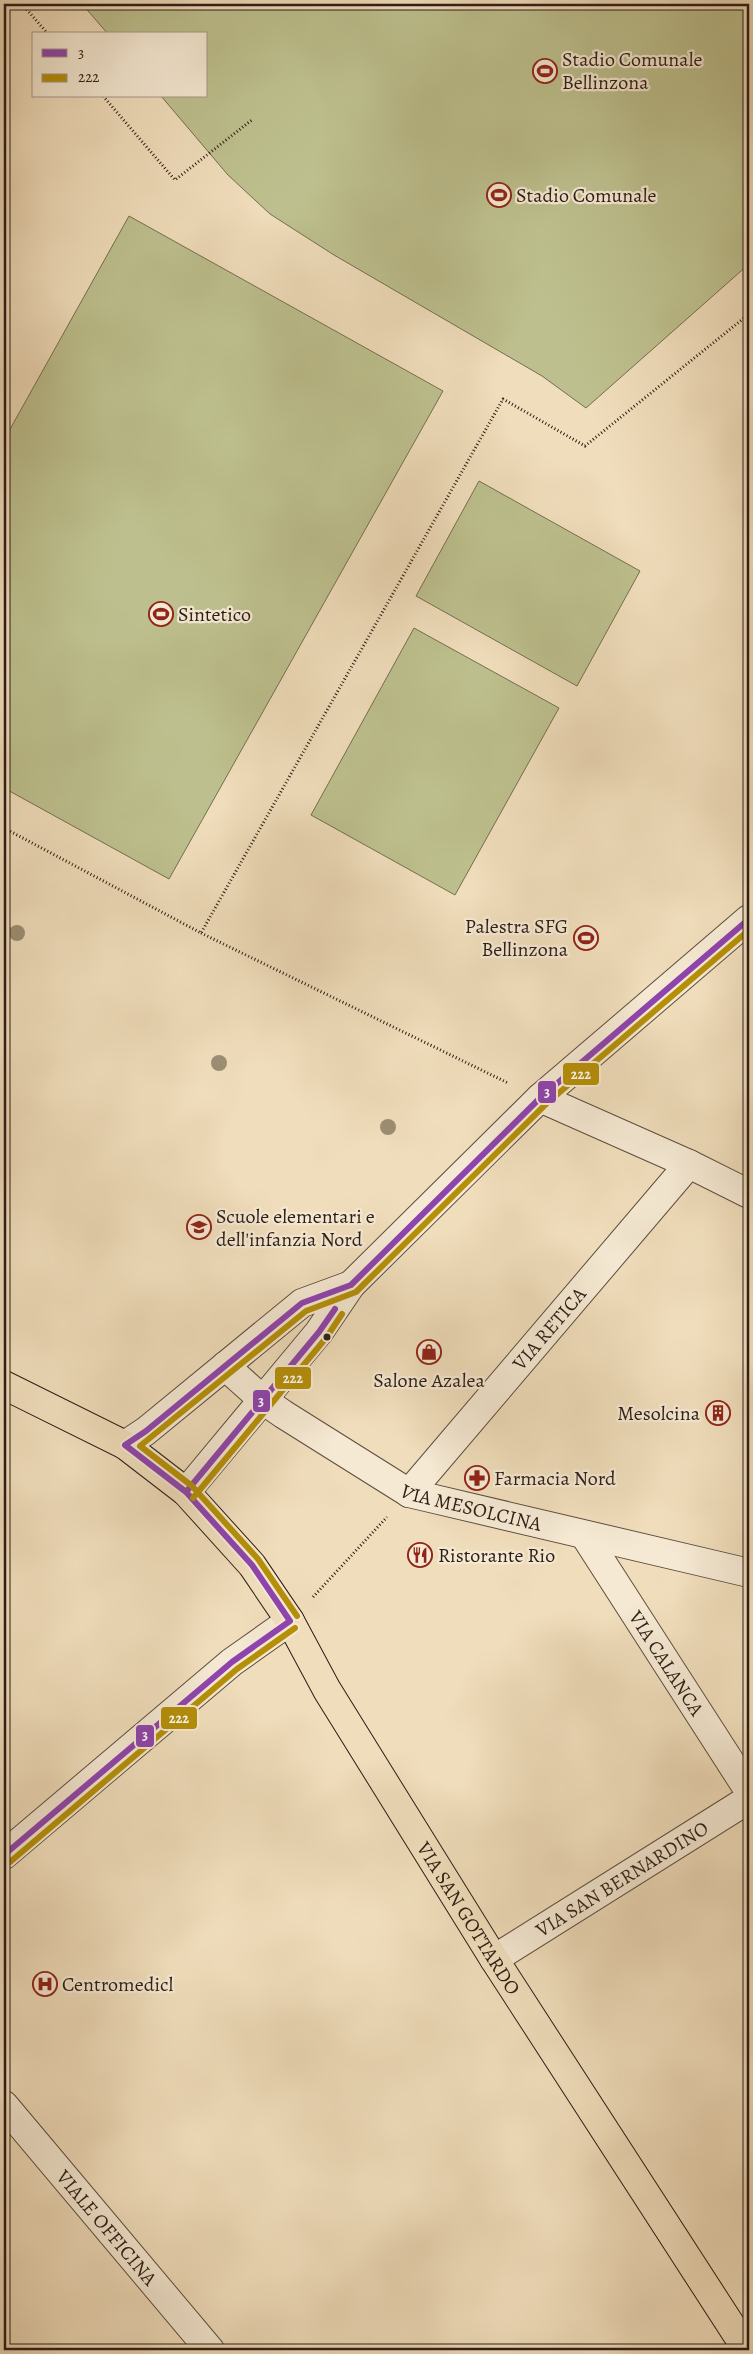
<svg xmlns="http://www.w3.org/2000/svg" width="753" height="2354" viewBox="0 0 753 2354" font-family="Alegreya,serif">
<rect width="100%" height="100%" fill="#f0ddbb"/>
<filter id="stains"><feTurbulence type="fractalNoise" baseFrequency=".004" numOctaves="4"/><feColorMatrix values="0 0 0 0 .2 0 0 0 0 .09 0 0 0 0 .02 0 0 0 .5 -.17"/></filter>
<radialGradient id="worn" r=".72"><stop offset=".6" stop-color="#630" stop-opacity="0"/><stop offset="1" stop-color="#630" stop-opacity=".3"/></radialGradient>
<path fill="#bdc08e" stroke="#746e52" d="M82,4h667v260l-163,144 -44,-32 -208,-121 -64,-41 -42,-39 -67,-79h45v-62h-98z
M129,216l314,175 -274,488 -165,-91v-348z
M479,481l161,90 -63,115 -161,-90z
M414,628l145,80 -104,187 -144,-80z"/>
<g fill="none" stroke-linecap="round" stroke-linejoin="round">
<defs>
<g id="minor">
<path d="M540,1098l149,66 60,30"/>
<path id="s1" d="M225,1366l38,34 20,14 126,79 340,80"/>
<path d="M125,1445l21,-14 156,-128 49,-18"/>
<path d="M186,1492l133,-160 32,-47 189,-187 209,-179"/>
<path id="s2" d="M409,1493l280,-329"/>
<path id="s3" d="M585,1536l164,255"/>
<path d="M4,1855l228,-193 58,-41"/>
<path id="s4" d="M494,1959l255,-160"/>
</g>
<g id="tertiary">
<path id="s5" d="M4,2105l206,245"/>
</g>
<g id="primary">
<path id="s6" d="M4,1385l121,60 61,47 66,73 38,56 37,69 167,269 253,391"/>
</g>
</defs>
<use href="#minor" stroke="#5d4d3f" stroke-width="30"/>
<use href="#tertiary" stroke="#5d4d3f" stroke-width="30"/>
<use href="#primary" stroke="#2c1d16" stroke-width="30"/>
<path stroke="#2c1d16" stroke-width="3" stroke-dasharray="1 2.5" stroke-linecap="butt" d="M22,4l26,30
M103,96l72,84 78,-61
M4,828l197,105 302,-534 82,47 164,-132
M201,933l307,150
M313,1597l74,-80"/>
<use href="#minor" stroke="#f5e9d3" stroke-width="28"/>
<use href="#tertiary" stroke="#f5e9d3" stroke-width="28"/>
<use href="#primary" stroke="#f0ddbb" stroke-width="28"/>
<defs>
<path id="bus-1" d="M186,1492l133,-160 16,-23
M290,1621l-38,-56 -66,-73 -61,-47 21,-14 156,-128 49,-18 189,-187 209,-179
M4,1855l228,-193 58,-41"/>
<path id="bus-2" d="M193,1498l133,-160 16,-24
M297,1616l-39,-57 -66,-73 -52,-40 166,-135 50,-19 190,-188 203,-174
M10,1862l227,-193 58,-41"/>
</defs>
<use href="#bus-1" stroke="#f5e9d3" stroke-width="10"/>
<use href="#bus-2" stroke="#f5e9d3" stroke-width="10"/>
<use href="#bus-1" stroke="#8e44ad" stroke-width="6"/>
<use href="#bus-2" stroke="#b58f08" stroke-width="6"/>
</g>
<g fill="#9c8e74">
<circle cx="17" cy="933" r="8"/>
<circle cx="219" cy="1063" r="8"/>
<circle cx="388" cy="1127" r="8"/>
</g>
<defs>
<symbol id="stadium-ring" viewBox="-11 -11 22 22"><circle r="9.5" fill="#f5e9d3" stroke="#8f2418" stroke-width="1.5"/><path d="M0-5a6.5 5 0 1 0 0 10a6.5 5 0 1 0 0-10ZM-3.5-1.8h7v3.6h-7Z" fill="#8f2418"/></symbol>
<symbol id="school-ring" viewBox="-11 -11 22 22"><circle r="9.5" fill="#f5e9d3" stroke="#8f2418" stroke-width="1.5"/><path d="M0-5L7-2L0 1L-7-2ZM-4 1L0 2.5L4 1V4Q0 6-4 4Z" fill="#8f2418"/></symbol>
<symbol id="shop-ring" viewBox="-11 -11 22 22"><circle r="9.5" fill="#f5e9d3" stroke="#8f2418" stroke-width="1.5"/><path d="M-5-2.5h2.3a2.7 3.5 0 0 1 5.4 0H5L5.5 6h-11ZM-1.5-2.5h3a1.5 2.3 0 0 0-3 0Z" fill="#8f2418"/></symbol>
<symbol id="building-ring" viewBox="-11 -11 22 22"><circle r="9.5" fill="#f5e9d3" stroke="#8f2418" stroke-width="1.5"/><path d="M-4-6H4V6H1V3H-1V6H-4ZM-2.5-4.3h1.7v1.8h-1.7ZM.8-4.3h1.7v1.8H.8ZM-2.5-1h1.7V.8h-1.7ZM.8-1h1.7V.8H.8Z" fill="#8f2418"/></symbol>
<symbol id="pharmacy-ring" viewBox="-11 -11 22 22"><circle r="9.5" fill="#f5e9d3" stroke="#8f2418" stroke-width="1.5"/><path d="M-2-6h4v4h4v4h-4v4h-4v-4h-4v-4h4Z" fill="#8f2418"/></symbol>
<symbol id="restaurant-ring" viewBox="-11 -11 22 22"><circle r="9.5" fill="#f5e9d3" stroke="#8f2418" stroke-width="1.5"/><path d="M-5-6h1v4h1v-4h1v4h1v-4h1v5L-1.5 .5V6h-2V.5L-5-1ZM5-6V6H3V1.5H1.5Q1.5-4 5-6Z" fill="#8f2418"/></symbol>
<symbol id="hospital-ring" viewBox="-11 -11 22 22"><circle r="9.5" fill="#f5e9d3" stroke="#8f2418" stroke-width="1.5"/><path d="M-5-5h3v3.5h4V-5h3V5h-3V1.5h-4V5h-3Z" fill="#8f2418"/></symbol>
</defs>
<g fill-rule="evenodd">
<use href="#stadium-ring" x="531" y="57" width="28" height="28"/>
<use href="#stadium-ring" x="485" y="181" width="28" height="28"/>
<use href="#stadium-ring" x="147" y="600" width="28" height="28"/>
<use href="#stadium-ring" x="572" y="924" width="28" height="28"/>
<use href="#school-ring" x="185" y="1213" width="28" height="28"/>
<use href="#shop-ring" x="415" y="1338" width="28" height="28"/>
<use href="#building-ring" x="704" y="1399" width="28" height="28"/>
<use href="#pharmacy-ring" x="463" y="1464" width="28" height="28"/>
<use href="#restaurant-ring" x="406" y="1541" width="28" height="28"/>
<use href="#hospital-ring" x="31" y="1970" width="28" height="28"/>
</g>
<circle fill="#2c1d16" stroke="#f5e9d3" stroke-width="2" cx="327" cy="1337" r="4.5"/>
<g text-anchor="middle" stroke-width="4.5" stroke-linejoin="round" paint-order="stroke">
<g font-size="20" fill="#2c1d16" stroke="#f5e9d3" text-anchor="start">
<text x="562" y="66">Stadio Comunale<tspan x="562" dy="23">Bellinzona</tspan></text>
<text x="516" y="202">Stadio Comunale</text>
<text x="178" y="621">Sintetico</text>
<text x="568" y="933" text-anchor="end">Palestra SFG<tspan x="568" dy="23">Bellinzona</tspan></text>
<text x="216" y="1223">Scuole elementari e<tspan x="216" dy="23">dell'infanzia Nord</tspan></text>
<text x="429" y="1387" text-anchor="middle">Salone Azalea</text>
<text x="700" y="1420" text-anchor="end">Mesolcina</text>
<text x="494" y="1485">Farmacia Nord</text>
<text x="438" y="1562">Ristorante Rio</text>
<text x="62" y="1991">Centromedicl</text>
</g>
<g font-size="20" fill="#2c1d16" stroke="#f5e9d3">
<text dy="7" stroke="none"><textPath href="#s2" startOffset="216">VIA RETICA</textPath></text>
<text dy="7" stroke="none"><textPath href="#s1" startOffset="288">VIA MESOLCINA</textPath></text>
<text dy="7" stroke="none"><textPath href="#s3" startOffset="151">VIA CALANCA</textPath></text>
<text dy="7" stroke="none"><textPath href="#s4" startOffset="151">VIA SAN BERNARDINO</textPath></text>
<text dy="7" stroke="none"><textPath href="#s6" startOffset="725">VIA SAN GOTTARDO</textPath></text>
<text dy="7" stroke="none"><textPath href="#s5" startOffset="160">VIALE OFFICINA</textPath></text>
</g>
</g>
<g stroke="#f5e9d3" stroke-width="2">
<rect x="562" y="1062" width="38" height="24" rx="5" fill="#b58f08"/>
<rect x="537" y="1080" width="20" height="24" rx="5" fill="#8e44ad"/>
<rect x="274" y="1366" width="38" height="24" rx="5" fill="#b58f08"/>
<rect x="252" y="1389" width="19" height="24" rx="5" fill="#8e44ad"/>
<rect x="160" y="1706" width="38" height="24" rx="5" fill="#b58f08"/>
<rect x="135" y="1724" width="20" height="24" rx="5" fill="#8e44ad"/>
</g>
<g font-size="14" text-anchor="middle" font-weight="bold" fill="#fff">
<text x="581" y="1079">222</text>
<text x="547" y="1097">3</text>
<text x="293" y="1383">222</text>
<text x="261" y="1406">3</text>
<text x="179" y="1723">222</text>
<text x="145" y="1740">3</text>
</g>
<rect width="753" height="2354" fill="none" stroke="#f0ddbb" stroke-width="20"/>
<rect x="5" y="5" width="743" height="2344" fill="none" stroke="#2c1d16" stroke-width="2.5"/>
<rect x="10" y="10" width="733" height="2334" fill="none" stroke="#2c1d16"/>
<rect x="32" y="32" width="175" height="65" fill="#f5e9d3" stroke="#a59787"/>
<rect x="42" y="49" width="25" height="8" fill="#8e44ad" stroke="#a59787"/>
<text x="78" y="58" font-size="15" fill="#2c1d16">3</text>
<rect x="42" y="74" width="25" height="8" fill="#b58f08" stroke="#a59787"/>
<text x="78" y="82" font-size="15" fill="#2c1d16">222</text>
<rect width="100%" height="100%" filter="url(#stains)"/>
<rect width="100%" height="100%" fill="url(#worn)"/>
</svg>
